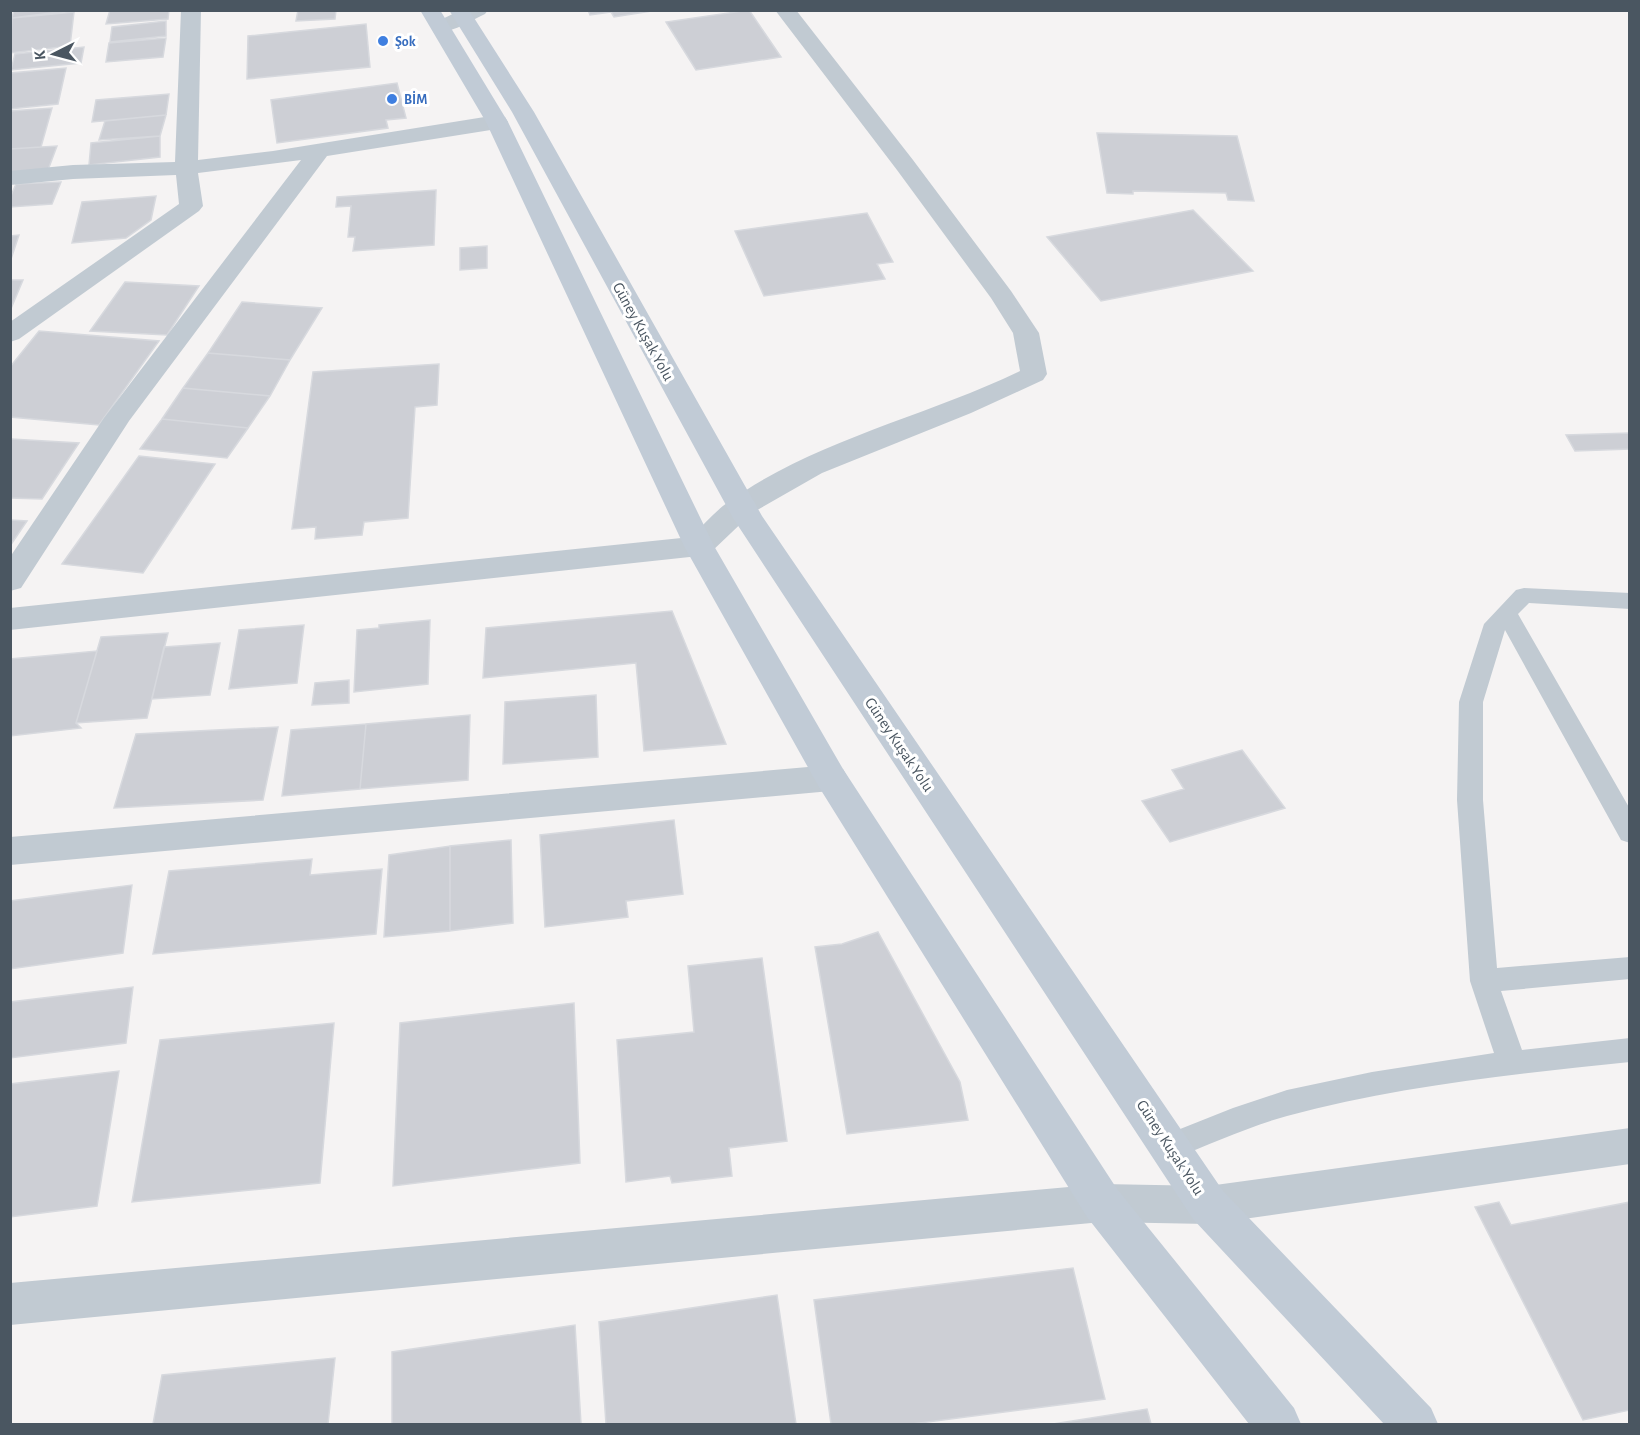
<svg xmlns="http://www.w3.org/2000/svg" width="1640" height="1435" viewBox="0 0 1640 1435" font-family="'Alegreya Sans',sans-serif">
<rect width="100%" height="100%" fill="#f5f3f3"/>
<path fill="#cdcfd5" stroke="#d7d9de" stroke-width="1.5" d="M14,10h60l-62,8z
M110,10h59l-1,9 -62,5z
M298,10h38l-1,9 -39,2z
M588,10h70l-44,7 -3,-5 -21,3z
M749,10l32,47 -85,13 -30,-48z
M74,12l-4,34 -60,7 2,-35z
M166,21v15l-56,6 2,-15z
M366,24l4,43 -123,12 1,-43z
M166,38l-3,19 -57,5 3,-19z
M84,47l-3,16 -70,7 4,-16z
M66,68l-8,36 -48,5v-36z
M397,83l9,35 -20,2 2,8 -111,15 -6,-43z
M169,94l-3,21 -74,7 4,-22z
M52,108l-11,39 -31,2v-38z
M166,115l-6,21 -61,4 6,-19z
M1097,133l140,3 17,65 -26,-1 -2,-7 -93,-2v3l-26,-1z
M160,136v21l-71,8 2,-22z
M57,146l-9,24 -38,3v-24z
M61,182l-9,22 -42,3v-9l6,-14z
M436,190l-2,55 -81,6 2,-14h-7l3,-31 -15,1 1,-10z
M156,196l-5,24 -25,18 -54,5 10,-41z
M1193,210l60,61 -152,30 -54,-64z
M867,213l26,49 -16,2 8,15 -121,17 -29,-65z
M19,235l-9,27v-26z
M487,246v22l-27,2v-22z
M10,280h13l-13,31z
M125,282l74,4 -32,49 -77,-4z
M242,302l80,6 -32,52 -82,-7z
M39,331l120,10 -60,84 -89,-8v-50z
M208,353l82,7 -20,36 -87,-8z
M439,364l-2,41 -22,2 -7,111 -44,4 -2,13 -47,4 1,-12 -24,2 21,-157z
M183,388l87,8 -22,32 -86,-9z
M162,419l86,9 -21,30 -87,-9z
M1630,433v16l-55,2 -9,-16z
M11,439l68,4 -37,56 -32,-1z
M139,456l76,8 -72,109 -81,-9z
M10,520l17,1 -17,25z
M672,611l54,133 -82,7 -8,-88 -153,15 3,-50z
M430,620l-2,64 -74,8 3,-62 22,-2v-3z
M304,625l-7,58 -68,6 10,-59z
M168,633l-21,85 -71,5 25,-86z
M220,643l-10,52 -58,4 12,-52z
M97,651l-21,72 5,5 -71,8v-77z
M349,680v23l-37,2 3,-22z
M596,695l2,62 -95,7 2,-62z
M470,715l-2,65 -108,9 6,-65z
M366,724l-6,65 -78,7 9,-66z
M278,727l-15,73 -149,8 22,-74z
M1242,750l43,58 -115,34 -28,-41 42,-12 -12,-19z
M674,820l9,74 -57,7 2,16 -83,10 -5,-92z
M511,840l2,83 -63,8v-85z
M450,846v85l-66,6 5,-82z
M312,859l-2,16 72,-6 -6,65 -223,20 16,-83z
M132,885l-9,68 -113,16v-68z
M878,932l82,150 8,38 -121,14 -32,-187 27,-3z
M762,958l25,183 -58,7 3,28 -60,7 -2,-7 -44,6 -9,-142 77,-8 -6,-66z
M133,987l-7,56 -116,15v-56z
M574,1003l6,160 -187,23 7,-163z
M334,1023l-14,160 -188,19 28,-162z
M119,1071l-22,135 -87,11v-133z
M1499,1202l12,23 119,-23v208l-47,10 -108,-213z
M1073,1268l32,131 -193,25h-81l-17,-124z
M777,1295l19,129h-190l-7,-102z
M575,1325l6,99h-189v-72z
M335,1358l-7,66h-175l9,-49z
M1147,1409l4,15h-98z"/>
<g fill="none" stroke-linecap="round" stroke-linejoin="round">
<path fill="#c1cad2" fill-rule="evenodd" d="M1524,588l106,5v16l-101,-6 -11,11 112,195v34l-9,-3 -116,-210 -22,72v98l14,168 133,-11v22l-129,12 21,59 108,-12v24c-115,12 -232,24 -343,54 -40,11 -77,29 -116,43l-11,-4 -4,-9 4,-9 73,-29 54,-18 85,-18 122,-19 -24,-72 -13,-181 2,-98 25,-78 32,-34z"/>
<path fill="#c1cad2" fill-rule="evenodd" d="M181,10h20l-3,150 75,-9 224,-36 8,2 3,5 -3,5 -8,2 -170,27 -198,265 -108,167 -11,3v-34l94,-139 197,-258 -103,13 5,33 -4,5 -180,128 -9,3v-20l169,-118 -3,-29 -103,4 -63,6v-14l63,-6 102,-3z
M461,10h27l-3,4c-15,7 -35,21 -51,17l-3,-4 3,-4z
M775,10h21l117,150 98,131 28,42 8,41 -4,6 -72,33 -149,60 -70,40 -42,40 -11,3 -689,74v-22l681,-71c12,-11 23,-25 36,-34 87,-63 198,-86 293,-132l-7,-38 -22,-35 -94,-128z
M831,765l12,4 5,9 -5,9 -12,4 -821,74v-28z
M1630,1128v36l-422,60 -106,-2 -1092,103v-42l1092,-99 106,2z"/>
<path fill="#c1cbd6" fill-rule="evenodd" d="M420,10h20l68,112 206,424 129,223 274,420 177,219 7,16h-52l-162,-207 -268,-430 -135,-241 -198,-424z
M449,10h20l65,102 228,404 461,675 208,217 7,16h-54l-191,-205 -460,-701 -221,-406z"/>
</g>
<g fill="#3f7fe0" stroke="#fff" stroke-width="2">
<circle cx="383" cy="41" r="6"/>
<circle cx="392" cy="99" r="6"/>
</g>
<g text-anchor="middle" stroke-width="6" stroke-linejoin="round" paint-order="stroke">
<g font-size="14" font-weight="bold" fill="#366cbe" stroke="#fff" text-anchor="start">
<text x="395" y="46">Şok</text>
<text x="404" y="104">BİM</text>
</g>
<g font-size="16" fill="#4a5661" stroke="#fff">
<text transform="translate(644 331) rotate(61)" y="6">Güney Kuşak Yolu</text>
<text transform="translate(900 744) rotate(56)" y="6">Güney Kuşak Yolu</text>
<text transform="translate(1171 1147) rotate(57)" y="6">Güney Kuşak Yolu</text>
</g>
</g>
<rect width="1640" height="1435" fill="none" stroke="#4a5661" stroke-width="24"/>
<g transform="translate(54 54) rotate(264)" stroke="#ffffff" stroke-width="4.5" paint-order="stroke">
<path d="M0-4.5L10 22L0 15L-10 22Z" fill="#4a5661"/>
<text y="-9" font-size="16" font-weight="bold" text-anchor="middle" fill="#4a5661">K</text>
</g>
</svg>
